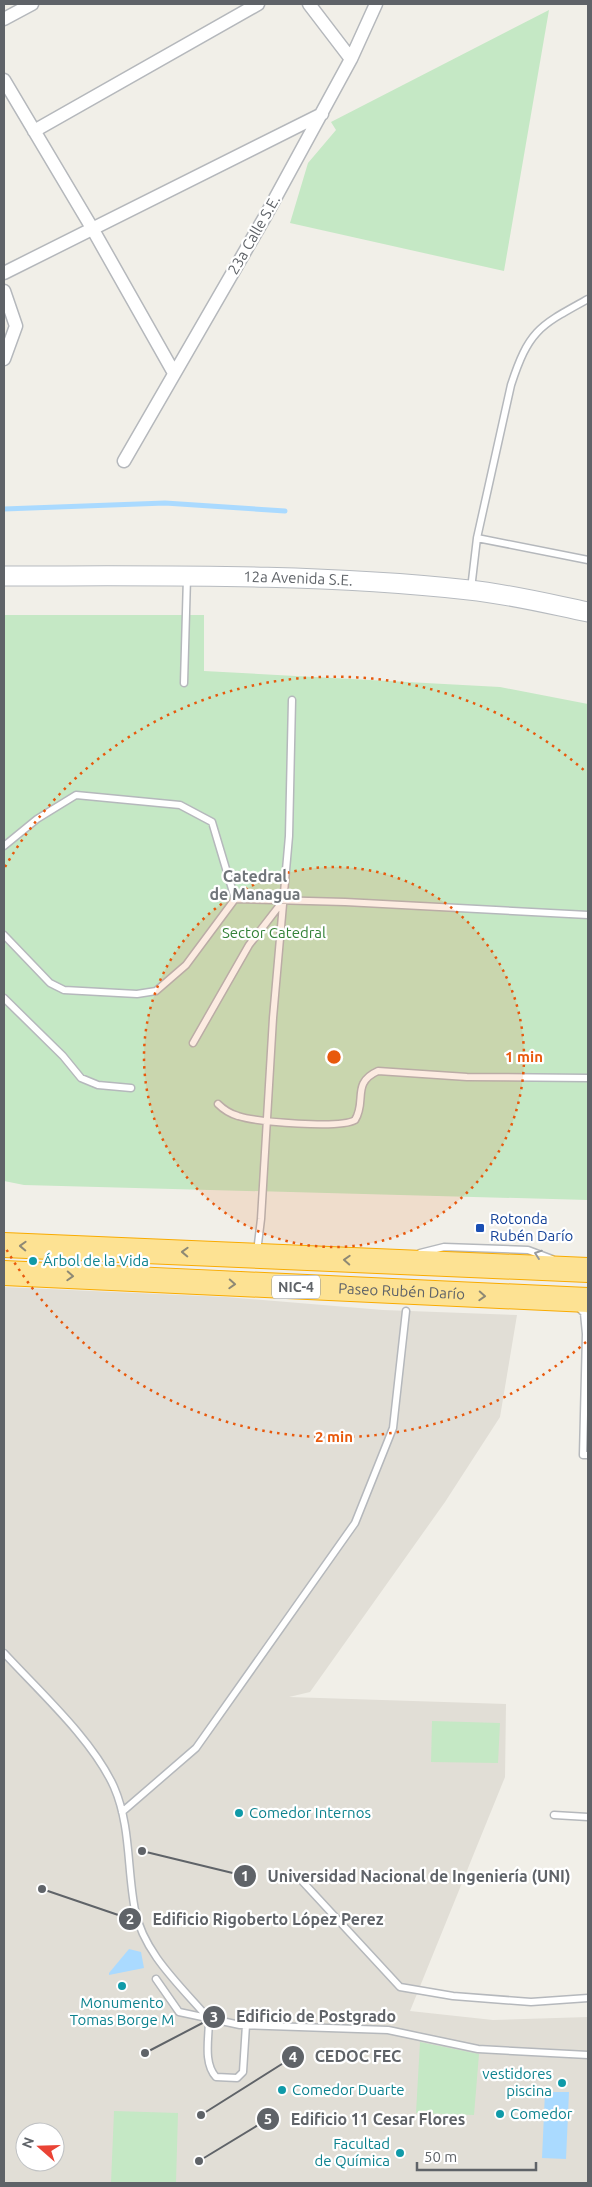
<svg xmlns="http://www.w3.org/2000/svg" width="592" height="2187" viewBox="0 0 592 2187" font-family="Ubuntu,sans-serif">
<rect width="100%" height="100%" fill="#f1efe8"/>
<path fill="#e1ded6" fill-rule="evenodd" d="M4,1287l222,10 157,13 134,5 -17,102 -55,85 -135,190 -21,5 217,7 -1,73 -95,234 83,9 95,-3v166h-584zM25,2132h30v30h-30z"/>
<path fill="#c5e8c5" d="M549,10l-45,261 -214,-48 18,-60 28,-33 -5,-8z
M4,615h200v56l296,16 88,17v496l-564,-15 -20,-4z
M432,1721l68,2 -2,40 -67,-1z
M420,2042l59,12 -5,61 -58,-2z
M114,2111l64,2 -2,70h-65z"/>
<path fill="#aadaff" d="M129,1949l12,3 3,16 -35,7v-2z
M545,2092h24l-3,67 -24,-1z"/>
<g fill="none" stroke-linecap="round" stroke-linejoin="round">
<path stroke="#aadaff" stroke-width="5" d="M4,509l161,-6 120,8"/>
<defs>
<path id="lane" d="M477,538l34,-153c18,-55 28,-59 77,-86
M471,589l6,-51 111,22
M184,683l3,-106
M4,846l33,-27 39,-24 104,10 32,17 23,77
M4,935l46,48 14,7 73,4 19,-3 30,-26 49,-66 110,3 243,13
M4,998l59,58 18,22 17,7 33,3
M193,1043l56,-98 34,-44
M218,1104c6,6 13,10 20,12 19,6 102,13 117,4 12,-19 -4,-37 23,-49l89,6 121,1
M257,1252l4,-33 12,-201 16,-182 3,-136
M420,1253l24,-6 84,3 24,9
M577,1306l7,7 2,21 -3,121h5
M4,1653c35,38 89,87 110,134 17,39 13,83 21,123 9,44 46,76 74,109 0,19 -6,44 7,58l21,1 6,-6 3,-47
M122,1812l74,-64 159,-225 38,-95 13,-117
M554,1815l34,2
M302,1881l98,106 53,9 78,6 57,-4
M156,1979l23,33 61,13 148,5 90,19 110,6"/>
<path id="street" d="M309,4l42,55
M4,19l28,-15
M4,80l88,148 82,145
M34,131l224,-127
M4,273l318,-159
M4,291l12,35 -12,33
M124,461l142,-246 85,-156 25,-55"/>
<g id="secondary">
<path id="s1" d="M4,576c154,0 312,-3 465,14 40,4 80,14 119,22"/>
</g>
<g id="highway">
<path d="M4,1245l584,25"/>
<path id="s2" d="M4,1273l584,27"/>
</g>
</defs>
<use href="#lane" stroke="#b5b8bc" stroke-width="9"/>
<use href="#street" stroke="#b5b8bc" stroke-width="15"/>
<use href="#secondary" stroke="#b6babf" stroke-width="21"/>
<use href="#highway" stroke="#f9ab00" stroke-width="26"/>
<use href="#lane" stroke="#fff" stroke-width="6"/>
<use href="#street" stroke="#fff" stroke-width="12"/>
<use href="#secondary" stroke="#fff" stroke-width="19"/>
<use href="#highway" stroke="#fde293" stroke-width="24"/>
</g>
<defs><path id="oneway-chevron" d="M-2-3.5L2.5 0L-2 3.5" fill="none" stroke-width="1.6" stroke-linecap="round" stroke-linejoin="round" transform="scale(1.25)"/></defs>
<g stroke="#8e8975">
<use href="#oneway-chevron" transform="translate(23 1246) rotate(-178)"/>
<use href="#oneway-chevron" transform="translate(185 1252) rotate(-178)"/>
<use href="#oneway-chevron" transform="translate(347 1260) rotate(-177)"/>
<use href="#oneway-chevron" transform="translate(70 1276) rotate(3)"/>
<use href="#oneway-chevron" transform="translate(232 1284) rotate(3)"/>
<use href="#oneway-chevron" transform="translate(482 1296) rotate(3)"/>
</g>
<use stroke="#979a9d" href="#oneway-chevron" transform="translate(538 1254) rotate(-161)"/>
<circle cx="334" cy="1057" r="190" fill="#e8590c" fill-opacity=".12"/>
<g fill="none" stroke="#e8590c" stroke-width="2.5" stroke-dasharray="2.5 5">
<circle cx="334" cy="1057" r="190"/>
<path d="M586 1342A380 380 0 0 1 5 1247M5 867A380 380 0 0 1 586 772"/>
</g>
<rect fill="#1a4fb4" stroke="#fff" stroke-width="2" x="475" y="1223" width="10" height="10" rx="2.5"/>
<g fill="#0f9aa8" stroke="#fff" stroke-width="2">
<circle cx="33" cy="1261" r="5"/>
<circle cx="239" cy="1813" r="5"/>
<circle cx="122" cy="1986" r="5"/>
<circle cx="562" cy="2083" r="5"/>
<circle cx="282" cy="2090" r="5"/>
<circle cx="500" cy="2114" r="5"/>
<circle cx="400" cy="2153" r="5"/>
</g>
<g text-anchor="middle" stroke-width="4.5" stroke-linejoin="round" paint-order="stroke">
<rect fill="#fff" stroke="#8f9295" stroke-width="1" x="272" y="1275.5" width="48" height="23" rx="4"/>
<g font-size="14" font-weight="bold" fill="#5f6368">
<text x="296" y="1292">NIC-4</text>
</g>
<g font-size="15" fill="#5f6368" stroke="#fff">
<text transform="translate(254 235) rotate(-60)" y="5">23a Calle S.E.</text>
<text dy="5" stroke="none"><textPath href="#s1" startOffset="294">12a Avenida S.E.</textPath></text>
<text dy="5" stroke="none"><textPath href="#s2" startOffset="398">Paseo Rubén Darío</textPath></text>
</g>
<g font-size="15" fill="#348238" stroke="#fff">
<text x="274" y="938">Sector Catedral</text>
</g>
<g font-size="15" fill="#164399" stroke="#fff" text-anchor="start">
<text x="490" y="1224">Rotonda<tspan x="490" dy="17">Rubén Darío</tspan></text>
</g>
<g font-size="15" fill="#0d838f" stroke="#fff" text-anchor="start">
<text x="43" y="1266">Árbol de la Vida</text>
<text x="249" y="1818">Comedor Internos</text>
<text x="122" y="2008" text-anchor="middle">Monumento<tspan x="122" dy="17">Tomas Borge M</tspan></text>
<text x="552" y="2079" text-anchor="end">vestidores<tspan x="552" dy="17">piscina</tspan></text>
<text x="292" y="2095">Comedor Duarte</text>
<text x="510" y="2119">Comedor</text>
<text x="390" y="2149" text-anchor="end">Facultad<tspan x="390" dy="17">de Química</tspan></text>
</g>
<g font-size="16" font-weight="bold" fill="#70757a" stroke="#fff">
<text x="255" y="882">Catedral<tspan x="255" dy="18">de Managua</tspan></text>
</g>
</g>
<circle cx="334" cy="1057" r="8" fill="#e8590c" stroke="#fff" stroke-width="2.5"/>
<g font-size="15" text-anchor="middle" font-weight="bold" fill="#e8590c" stroke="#fff" stroke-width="4.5" stroke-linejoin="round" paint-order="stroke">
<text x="524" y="1062">1 min</text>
<text x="334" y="1442">2 min</text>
</g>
<path fill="none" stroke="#5f6368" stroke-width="2" d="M142 1851L245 1876M42 1889L130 1919M145 2053L214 2017M201 2115L293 2057M199 2161L268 2119"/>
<g fill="#5f6368" stroke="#fff" stroke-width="2">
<circle cx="142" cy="1851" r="5"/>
<circle cx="42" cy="1889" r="5"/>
<circle cx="145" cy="2053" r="5"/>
<circle cx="201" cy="2115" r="5"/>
<circle cx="199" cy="2161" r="5"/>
<circle cx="245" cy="1876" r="12"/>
<circle cx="130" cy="1919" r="12"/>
<circle cx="214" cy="2017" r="12"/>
<circle cx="293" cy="2057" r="12"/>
<circle cx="268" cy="2119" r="12"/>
</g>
<g font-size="15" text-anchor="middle" font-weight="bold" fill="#fff">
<text x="245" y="1881">1</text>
<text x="130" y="1924">2</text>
<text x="214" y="2022">3</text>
<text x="293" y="2062">4</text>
<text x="268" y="2124">5</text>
</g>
<g font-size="16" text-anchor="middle" font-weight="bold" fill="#5f6368" stroke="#fff" stroke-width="4.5" stroke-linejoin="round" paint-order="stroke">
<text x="419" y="1882">Universidad Nacional de Ingeniería (UNI)</text>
<text x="268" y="1925">Edificio Rigoberto López Perez</text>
<text x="316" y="2022">Edificio de Postgrado</text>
<text x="358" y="2062">CEDOC FEC</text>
<text x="378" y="2125">Edificio 11 Cesar Flores</text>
</g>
<rect width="592" height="2187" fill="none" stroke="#5f6368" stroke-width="10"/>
<g transform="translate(40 2147) rotate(290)"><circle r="24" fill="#ffffff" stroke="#bfc1c3"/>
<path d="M0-4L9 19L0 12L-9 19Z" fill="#ea4335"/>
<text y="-8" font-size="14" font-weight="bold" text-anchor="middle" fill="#5f6368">N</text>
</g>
<path d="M417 2162v8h119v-8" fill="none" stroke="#5f6368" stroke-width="2.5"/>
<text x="424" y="2162" font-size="15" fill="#5f6368" stroke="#ffffff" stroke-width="4" paint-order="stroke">50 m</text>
</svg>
